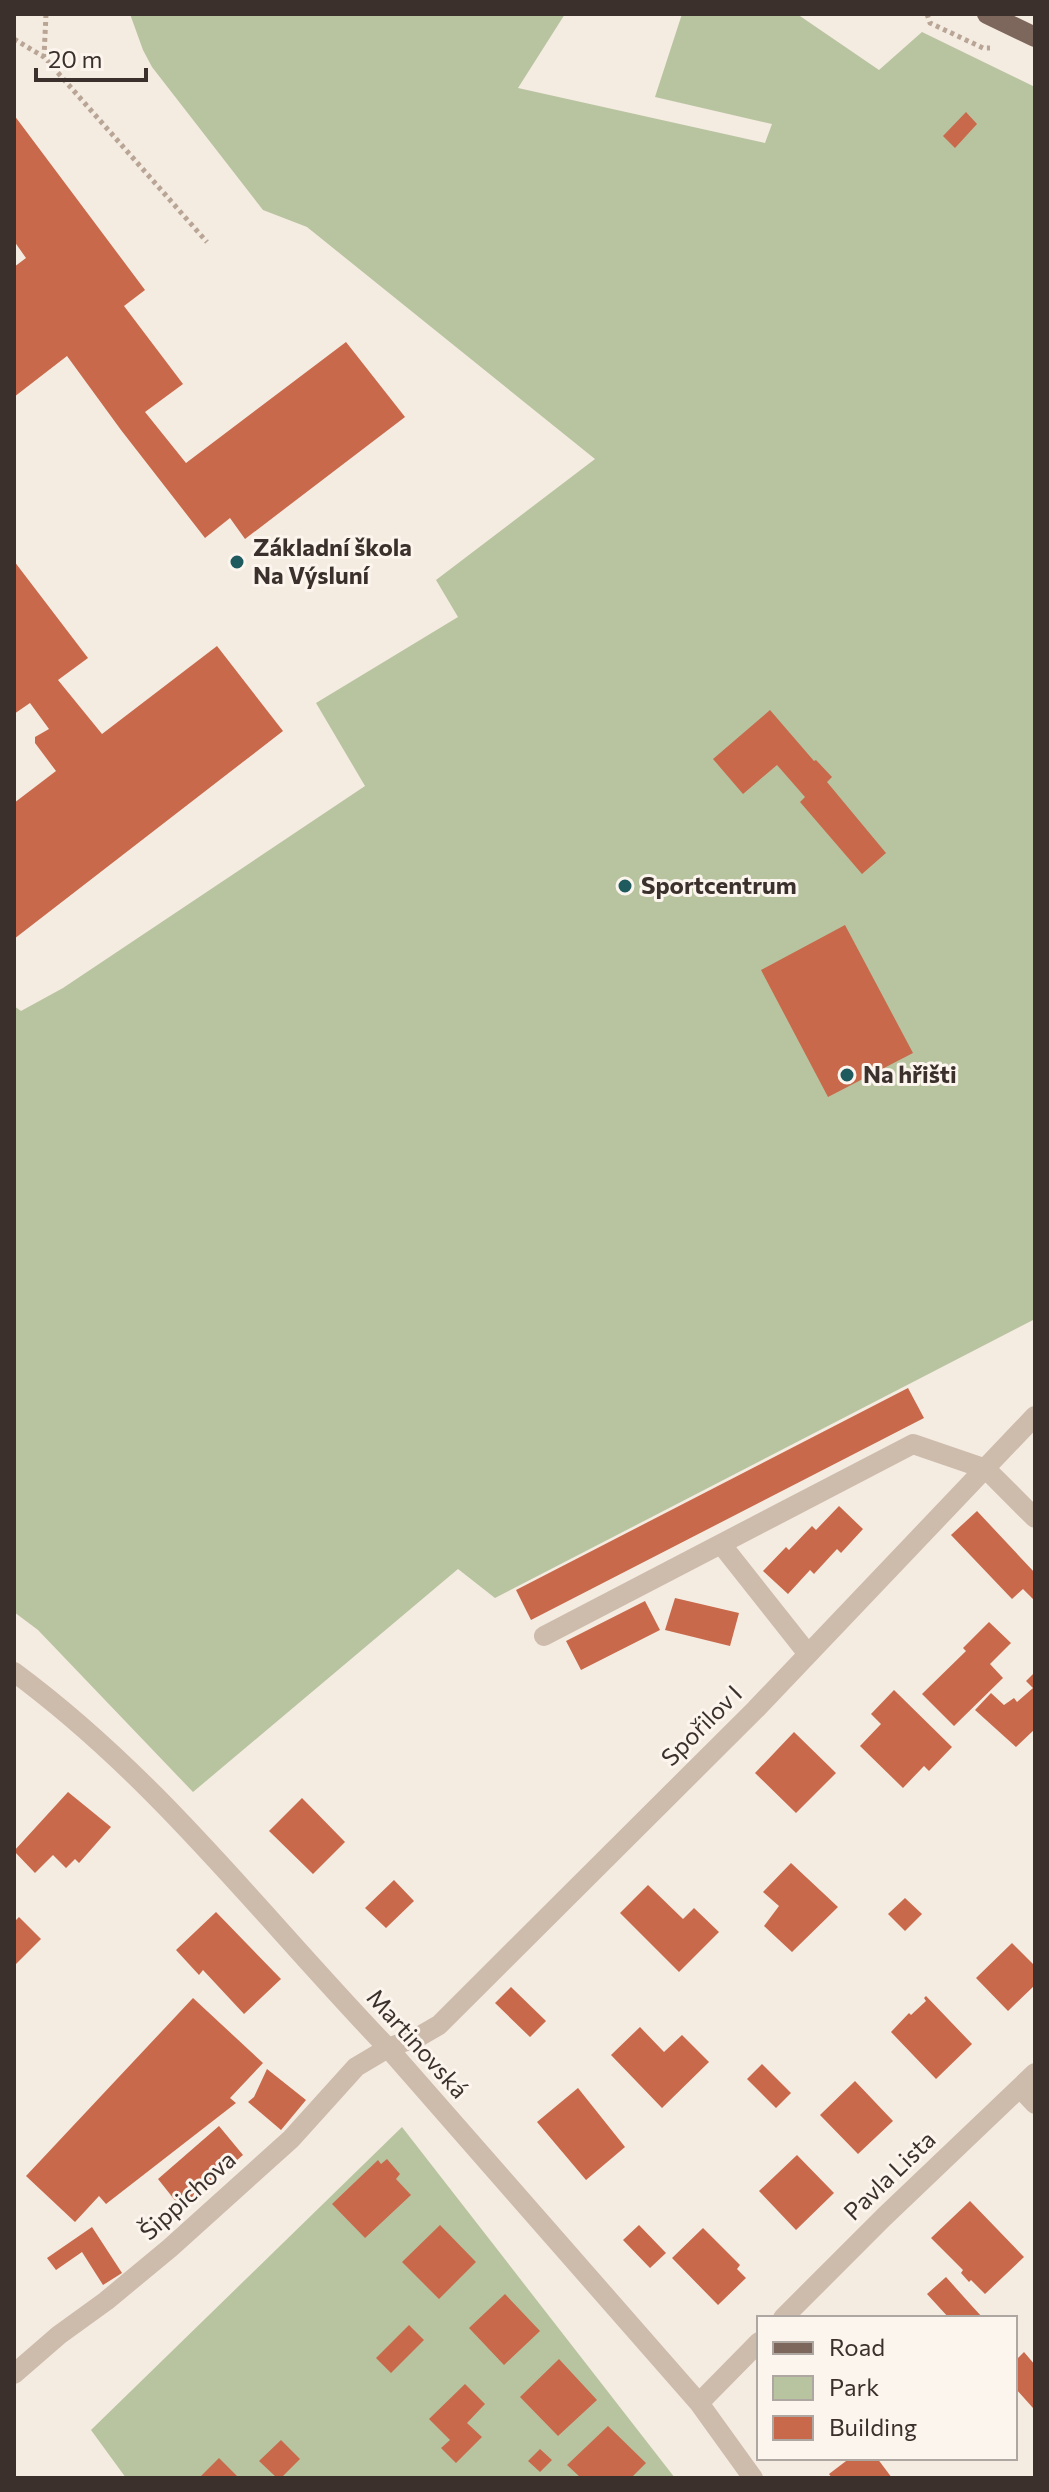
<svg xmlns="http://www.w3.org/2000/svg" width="1049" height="2492" viewBox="0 0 1049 2492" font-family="Commissioner,sans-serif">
<rect width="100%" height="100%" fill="#f4ebe1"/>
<path fill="#b8c4a0" d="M130,14h435l-47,74 247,55 7,-19 -117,-27 27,-83h115l82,56 43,-38 113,55v1232l-540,279 -37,-29 -265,223 -155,-162 -24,-18v-606l7,5 42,-23 302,-202 -49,-83 142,-86 -22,-37 159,-121 -288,-232 -44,-17 -111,-143 -9,-17z
M402,2127l273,351h-549l-35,-48z"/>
<path fill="#c8694b" d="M966,112l11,12 -22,24 -12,-12z
M14,115l131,175 -21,16 59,78 -38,28 41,51 160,-121 59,75 -160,122 -15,-21 -25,20 -84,-108 -54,-74 -53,41v-130l12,-9 -12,-17z
M14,561l74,97 -30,22 44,54 115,-88 66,85 -269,208v-136l42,-32 -21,-28v-6l14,-8 -19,-26 -16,11z
M770,710l44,51 2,-1 16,17 -5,5 59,71 -24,21 -62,-72 5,-5 -28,-32 -34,29 -30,-35z
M845,925l68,128 -85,44 -67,-127z
M908,1388l16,30 -393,202 -15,-30z
M839,1506l24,23 -22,24 -4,-4 -23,25 -4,-4 -22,24 -25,-23 23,-24 3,3 23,-24 4,4z
M977,1511l58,62v28l-12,-12 -11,10 -61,-64z
M675,1598l64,15 -9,33 -65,-16z
M645,1601l15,29 -79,40 -15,-29z
M989,1622l22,21 -21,21 13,14 -49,48 -32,-32 44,-43 -3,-3z
M1035,1672v57l-19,18 -41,-37 16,-17 13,12 10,-7 3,4 16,-14 -7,-7z
M894,1690l58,57 -23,24 -5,-5 -21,22 -43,-42 21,-22 -10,-10z
M794,1732l42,41 -40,40 -41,-40z
M68,1792l43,35 -32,36 -4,-4 -9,9 -13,-13 -18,18 -21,-22z
M302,1798l43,44 -32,32 -44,-43z
M791,1863l47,44 -46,45 -28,-26 15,-20 -16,-14z
M394,1880l20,21 -28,27 -21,-20z
M648,1885l35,34 11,-11 25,24 -40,40 -59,-59z
M905,1898l17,16 -17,17 -17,-17z
M216,1912l65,67 -37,35 -41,-44 -4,5 -23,-25z
M19,1917l22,22 -27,27v-44z
M1012,1943l23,23v19l-27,26 -32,-33z
M511,1987l35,34 -16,16 -35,-34z
M926,1996l46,48 -36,35 -45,-47 18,-19 2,2 15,-14 -2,-3z
M193,1998l70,65 -33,35 6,5 -130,101 -7,-8 -24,26 -49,-46z
M640,2027l24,25 18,-17 27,27 -47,46 -51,-53z
M762,2064l29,29 -15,15 -29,-29z
M267,2069l39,31 -25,30 -33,-28 6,-5z
M855,2081l38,40 -35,33 -38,-39z
M578,2088l47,59 -39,33 -49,-58z
M219,2126l24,29 -62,53 -23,-29z
M797,2155l37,38 -38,37 -37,-39z
M387,2159l13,15 -4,5 15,16 -46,43 -33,-34 46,-44 3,4z
M970,2201l54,56 -39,37 -14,-14 -2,2 -8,-9 2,-3 -32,-32z
M440,2225l36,37 -37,37 -37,-37z
M639,2225l27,28 -16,15 -27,-28z
M92,2227l30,46 -19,12 -21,-33 -26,18 -9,-12z
M703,2228l37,37 -3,4 9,9 -28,27 -46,-47z
M946,2277l25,28 12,13h-34l-22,-24z
M505,2294l35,37 -36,34 -35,-37z
M409,2325l15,15 -33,33 -15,-15z
M1024,2352l11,13v41l-2,2 -18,-20v-27z
M559,2359l38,41 -39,36 -38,-39z
M465,2384l20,20 -18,19 15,14 -26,26 -15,-15 9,-8 -21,-21z
M608,2426l38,37 -15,15h-50l-14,-13z
M281,2440l19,19 -19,19h-4l-18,-17z
M540,2449l12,11 -12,12 -12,-11z
M219,2458l20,20h-40z
M850,2458h27l15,20h-60l-3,-4z"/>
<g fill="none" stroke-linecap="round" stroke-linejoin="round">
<path stroke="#b9a596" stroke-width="5" stroke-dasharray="4 4" stroke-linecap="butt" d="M46,14l-2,43 163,185
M927,14l3,9 53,25h7
M14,39l30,18"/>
<path stroke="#cdbbac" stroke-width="20" d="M721,1544l87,110
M544,1636l369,-192 73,25 49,49
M14,1672c145,107 250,247 374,376l311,355 54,75
M1020,2088l15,16
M783,2318l101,-101 151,-144
M14,2374l45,-39 47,-34 64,-53 121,-109 65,-72 32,-19 32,-12 19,-11 317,-316 279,-293
M699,2403l60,-61"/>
<path stroke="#7d675c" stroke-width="20" d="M987,14l48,23"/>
</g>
<g fill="#1f5a5e" stroke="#fbf5ee" stroke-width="3">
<circle cx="237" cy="562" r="8"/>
<circle cx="625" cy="886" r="8"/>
<circle cx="847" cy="1075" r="8"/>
</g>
<g text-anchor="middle" stroke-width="6" stroke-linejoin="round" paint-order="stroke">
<g font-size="24" font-weight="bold" fill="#3b302b" stroke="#fbf5ee" text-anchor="start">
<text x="253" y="556">Základní škola<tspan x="253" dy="28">Na Výsluní</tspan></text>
<text x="641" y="894">Sportcentrum</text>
<text x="863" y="1083">Na hřišti</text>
</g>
<g font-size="24" fill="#3b302b" stroke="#fbf5ee">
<text transform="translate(702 1726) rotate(-45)" y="8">Spořilov I</text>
<text transform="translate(417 2044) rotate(48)" y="8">Martinovská</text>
<text transform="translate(890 2176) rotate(-44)" y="8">Pavla Lista</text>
<text transform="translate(188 2196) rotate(-42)" y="8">Šippichova</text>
</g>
</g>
<rect width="1049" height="2492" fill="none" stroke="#3b302b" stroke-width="32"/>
<rect x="757" y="2316" width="260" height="144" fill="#fbf5ee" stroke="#aea6a0" stroke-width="2"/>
<rect x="773" y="2342" width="40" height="12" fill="#7d675c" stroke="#aea6a0" stroke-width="2"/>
<text x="829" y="2356" font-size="24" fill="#3b302b">Road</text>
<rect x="773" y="2376" width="40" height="24" fill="#b8c4a0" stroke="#aea6a0" stroke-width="2"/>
<text x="829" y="2396" font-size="24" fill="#3b302b">Park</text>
<rect x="773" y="2416" width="40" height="24" fill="#c8694b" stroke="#aea6a0" stroke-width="2"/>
<text x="829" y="2436" font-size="24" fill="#3b302b">Building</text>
<path d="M36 68v12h110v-12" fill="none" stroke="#3b302b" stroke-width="4"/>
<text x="48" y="68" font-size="24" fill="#3b302b" stroke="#fbf5ee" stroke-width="6" paint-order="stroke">20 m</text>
</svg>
